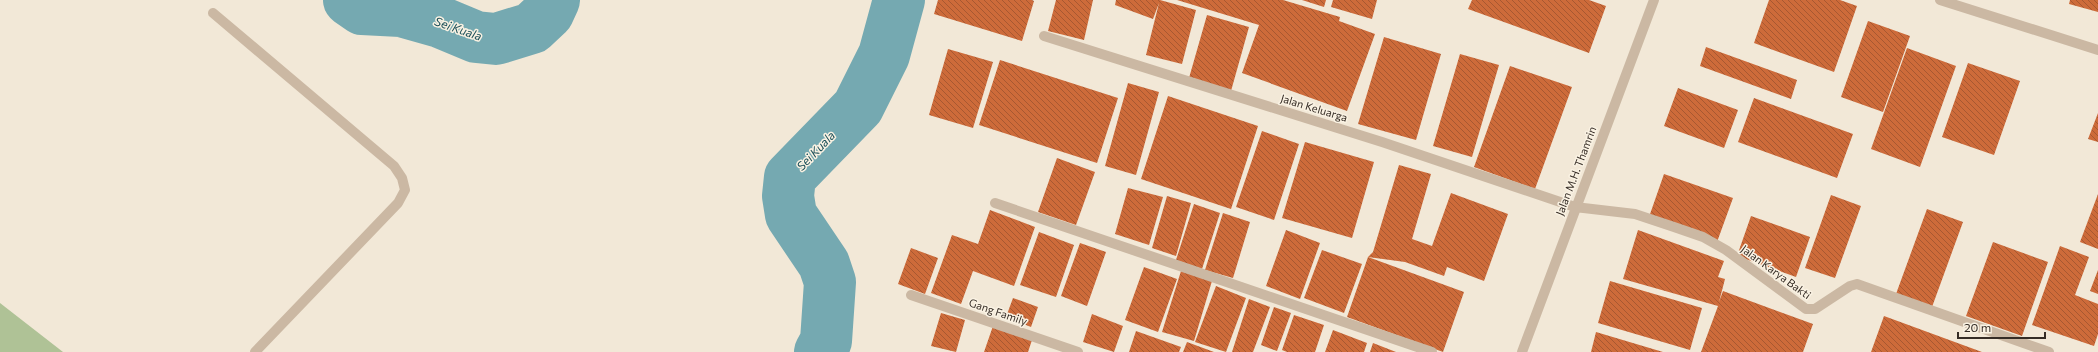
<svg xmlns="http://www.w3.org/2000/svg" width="2098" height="352" viewBox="0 0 2098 352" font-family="Commissioner,sans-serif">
<defs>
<pattern id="building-back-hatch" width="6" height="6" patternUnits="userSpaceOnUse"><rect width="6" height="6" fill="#cd6b3a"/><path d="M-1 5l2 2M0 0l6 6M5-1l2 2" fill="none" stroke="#a75831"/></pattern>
</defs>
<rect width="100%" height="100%" fill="#f2e8d7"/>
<path fill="#afc296" d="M0,303l63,49h-63z"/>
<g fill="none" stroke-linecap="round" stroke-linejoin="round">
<path stroke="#75a9b1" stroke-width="52" d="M349,0l13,9 39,2 39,11 36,15 20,2 36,-11 16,-15 6,-13
M820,352l6,-11 4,-59 -6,-18 -33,-49 -3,-19 2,-19 68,-70 26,-52 15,-55"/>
</g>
<path fill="url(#building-back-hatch)" d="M938,0h94l2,1 -12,40 -88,-27z
M1056,0h37l-9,40 -36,-9z
M1116,0h44l36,10 -14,54 -36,-9 13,-52 -6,16 -38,-14z
M1177,0h106l57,17 -1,4 36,13 -28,77 -105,-38 17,-48z
M1302,0h24l-2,7z
M1333,0h44l-5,19 -41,-12z
M1472,0h117l17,6 -17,47 -121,-44z
M1769,0h71l17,6 -23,66 -80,-29z
M2070,0h28v12l-29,-8z
M1207,15l42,12 -18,64 -42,-13z
M1868,21l42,15 -27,76 -42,-15z
M1384,37l57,17 -25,86 -58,-16z
M1706,47l91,33 -6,19 -91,-33z
M1907,48l49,18 -36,101 -49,-18z
M948,49l45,13 -20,66 -44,-13z
M1460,54l39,11 -27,92 -39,-11z
M1000,60l118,38 -21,65 -118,-38z
M1968,63l52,18 -26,74 -52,-18z
M1510,66l62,21 -37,102 -61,-22z
M1128,83l31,9 -23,83 -31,-9z
M1678,88l60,22 -14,38 -60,-22z
M1168,96l90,30 -27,83 -90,-30z
M1754,98l99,36 -16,44 -99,-36z
M2098,113v29l-10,-3z
M1262,131l37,13 -25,76 -38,-13z
M1305,142l69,20 -22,76 -70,-20z
M1057,158l38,14 -19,53 -38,-13z
M1399,165l32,9 -19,65 20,7 19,-53 57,21 -24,67 -37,-14 -3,9 -39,-14 -37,-5 5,-5z
M1664,174l69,24 -16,44 -68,-25z
M1128,188l35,9 -14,48 -34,-11z
M2098,194v55l-18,-7z
M1831,195l30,11 -26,72 -30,-10z
M1167,196l24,7 -15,53 -24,-8z
M1194,204l26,9 -18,56 -26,-9z
M1927,209l36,13 -31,85 -36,-13z
M990,210l45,17 -21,59 -41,-15 -12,33 -30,-11 21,-58 26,9z
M1223,213l27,9 -17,56 -28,-8z
M1751,216l59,21 -14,40 -59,-21z
M1286,230l34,13 -20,56 -34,-13z
M1638,230l86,31 -6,16 7,2 -6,23 4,-11 90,33 -10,28h-102l17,-46 -95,-27z
M1039,232l35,13 -18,52 -36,-12z
M1993,242l55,20 -26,74 -56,-20z
M1080,243l26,9 -19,54 -26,-10z
M2060,246l29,11 -14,38 23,9v30l-4,12 -62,-21z
M911,248l27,10 -13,36 -27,-10z
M1322,250l40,14 -18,49 -40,-15z
M1368,257l96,35 -21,60 -96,-35z
M1144,267l33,12 -19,53 -33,-12z
M2098,270v24l-8,-3z
M1181,271l31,10 -18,60 -32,-9z
M1610,281l92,27 -12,42 -92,-27z
M1216,286l30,12 -20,54 -31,-10z
M1013,298l25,9 -7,20 -25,-10z
M1249,299l21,8 -17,45h-21z
M1274,307l17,6 -14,38 -16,-6z
M941,313l24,7 -9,32 -25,-6z
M1092,314l31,12 -9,26 -31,-10z
M1294,315l30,10 -9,27h-28l-5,-2z
M1884,316l98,36h-111z
M993,326l39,14 -4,12h-44z
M1333,330l34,13 -3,9h-39z
M1136,331l45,16 -2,5h-50z
M1596,332l67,20h-72z
M1187,342l27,10h-31z
M1373,343l23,9h-26z"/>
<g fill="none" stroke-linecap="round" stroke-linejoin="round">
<path stroke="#cbb8a3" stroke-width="10" d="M1940,0l158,50
M213,13l181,153 8,12 3,12 -7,13 -143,149
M1044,36l338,106 193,65 60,7 39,13 29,10 23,13 80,59h9l35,-23 7,-2 192,68
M995,203l437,149
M911,295l167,57
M1522,352l132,-352"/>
</g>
<g text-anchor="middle" stroke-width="3" stroke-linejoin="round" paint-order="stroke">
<g font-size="11" fill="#352c25" stroke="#faf2e3">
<text transform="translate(1314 108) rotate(17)" y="4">Jalan Keluarga</text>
<text transform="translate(1576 171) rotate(-69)" y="4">Jalan M.H. Thamrin</text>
<text transform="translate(1776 272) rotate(36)" y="4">Jalan Karya Bakti</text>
<text transform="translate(998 312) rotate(19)" y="4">Gang Family</text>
</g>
<g font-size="12" font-style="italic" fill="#194e58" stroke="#faf2e3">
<text transform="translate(458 29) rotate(19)" y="4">Sei Kuala</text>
<text transform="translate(816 151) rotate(-46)" y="4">Sei Kuala</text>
</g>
</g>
<path d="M1958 332v6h87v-6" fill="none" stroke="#352c25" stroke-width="2"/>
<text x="1964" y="332" font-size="12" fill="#352c25" stroke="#faf2e3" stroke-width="3" paint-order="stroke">20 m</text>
</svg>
